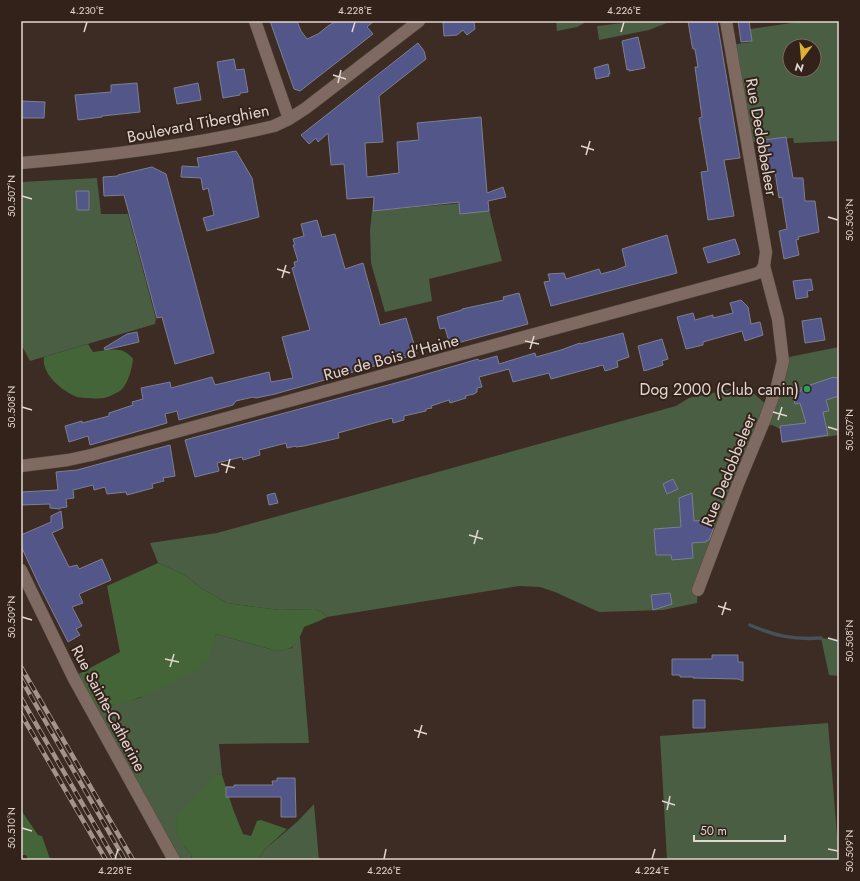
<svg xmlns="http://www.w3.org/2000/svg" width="860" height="881" viewBox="0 0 860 881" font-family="Jost,sans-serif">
<rect width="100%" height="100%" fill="#3d2c23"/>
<path fill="#495e42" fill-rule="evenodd" d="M556,21h32l-11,6 -20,4z
M639,21h33l-23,9 -50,10 -2,-14z
M805,21h34v120l-45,2 -1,-5 -46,5 -17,-98 21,-3 -1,-13zM790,46h24v24h-24z
M97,178l4,36h27l28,105 -1,5 -125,37 -9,-17v-162z
M487,201l15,60 -73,18 3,22 -47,11 -14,-49 -1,-33 2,-19z
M839,347v88l-57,8 -2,-14 -8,-4 -10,2 -64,163 -1,13 -34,7 -64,2 -44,-20 -15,-5 -21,-1 -192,31 -5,-5 -7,-3 -36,1 -52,-7 -26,-15 -16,-13 -27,-12 -8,-20 67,-10 459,-127 13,-8 48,-10 14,3 18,16 15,-49z
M216,634l61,17 15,-3 8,-11 9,106 -90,1 3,31 -6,-1 -32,72 8,9 -1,5h-17l-89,-160 15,4 11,1 29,-7 72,-53z
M821,638l14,2 4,2v34l-10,-1z
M828,723l11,137h-172l-7,-124z
M314,804l5,56h-61l6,-10 33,-28z"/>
<path fill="#436537" d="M88,344l5,8c15,-2 30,-7 40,7 -1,9 -5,25 -12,31 -4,3 -12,7 -17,8 -5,1 -23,0 -27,-1 -15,-6 -36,-23 -33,-40z
M158,563l27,12 16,13 26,15 52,7 36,-1 7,3 5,5 -8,4 -15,6c-7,17 -8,22 -27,24l-61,-17c-2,6 -4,22 -8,26 -14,16 -74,43 -96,45 -9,1 -19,-3 -27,-5l-12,-23 47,-25 -13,-66z
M216,774l6,1 11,34 10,25 8,2 6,-15 4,-1 26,9 -23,21 -6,10h-67l1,-5 -8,-9 -8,-17 1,-14z
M21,810l17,25 4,1 8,23 -1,1h-21l-2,-5h-5z"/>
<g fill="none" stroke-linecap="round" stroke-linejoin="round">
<path stroke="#45525e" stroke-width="3.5" d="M750,625c25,11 44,15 71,13
M835,640l4,2"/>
</g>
<path fill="#535688" stroke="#7d7f92" d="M270,21h27l4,10 6,8 11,-5 10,-8 9,-5h37l-7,6 6,7 -73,57 -6,-2z
M448,21h28l-2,1 1,7 -8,6 -4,-5 -6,5 -13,1 -1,-13z
M688,21h29l23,137 -16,2 10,56 -26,4 -7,-48 7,-1 -9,-53 3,-1 -7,-50h3l-3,-18h-2l-1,-4z
M738,21h11l3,20 -11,1z
M638,37l7,31 -16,3v-2l-2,1 -5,-29z
M418,43l6,8 2,8 -47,37 4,46 -18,1 2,34 32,-4 -2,-31 22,-2 -2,-17 64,-6 6,76 16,-6 3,10 -18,4 1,10 -29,3 -1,-12 -86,9 1,-14 -27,2 -3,-35 -13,1 -3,-32 -10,9 -2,-4 -7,6 -8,-9z
M234,59l2,11 8,-1 4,23 -8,1v2l-17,3 -6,-36z
M608,64l2,10h-2l1,2 -13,3 -2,-11z
M137,83l3,29 -38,4v1l-24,3 -3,-25 36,-3v-7z
M198,83l3,17 -24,4 -3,-16z
M21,101l24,1 -1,16h-23z
M786,137l7,41h10l2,23h10l4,31 -21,5 1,2 -3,1 3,15 -15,4 -5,-28 8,-2 -5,-32 -3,1 -4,-26 -12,2 -6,-33z
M236,151l16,27 7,39 -52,14 -4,-13 11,-3 -6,-27 -5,2 -2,-12 -20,-1 1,-11 17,1 -2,-9z
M152,167l14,7 48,179 -39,11 -13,-47 -5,1 -33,-123 -20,1 -1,-19 15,-1v-1z
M76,191h13v19h-12z
M317,220l5,17 13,-3 10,35 18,-6 17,62 26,-7 11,36 -142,40 -19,4 -3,-1 -17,4 -3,4 -54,15 -2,-9 -12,3 2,9 -77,22 -2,-9 -19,6 -4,-16 17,-5v2l27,-7v-3l24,-8 -1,-3 11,-3 -2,-11 29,-6 1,6 41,-11 3,8 54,-13 2,10 22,-4 -11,-41 28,-7 -18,-62 3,-1 -1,-5 4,-1 -5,-16h2l-2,-6 11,-3 -3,-12z
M667,235l10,38 -126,33 -7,-24 6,-1 -2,-7 16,-1 2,6 33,-10 2,5 15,-4 10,-4 -4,-17z
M735,239l5,15 -32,9 -5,-15z
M811,279l2,11 -6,1 1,6 -12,2 -3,-18z
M519,293l9,31 -78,21 -5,-17 -5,1 -3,-12 25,-7v-1l42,-9 -1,-3z
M741,300l7,7 3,17 9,-2 3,13 -18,6 -3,-10 -39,11v3l-17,4 -9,-32 16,-4 2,7 18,-5v3l20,-5 -3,-10z
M821,318l4,22 -20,3 -3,-22z
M137,332l2,10 -34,8 -1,-2 23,-14z
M623,333l6,24 -12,4 1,6 -13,4 -2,-6 -52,14 -2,-6 -36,9 -4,-13 -30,8 3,10 -5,1v4l-3,2 -9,2 1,2 -16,5 -1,-3 -18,6 1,2 -6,1v2l-22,5v4l-11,3 -1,-5 -54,15 1,5 -35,8 -8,1v-1l-9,2 -1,-5 -27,7 1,5 -17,5 -1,-3 -25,6 2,8 -24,6 -10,-37 218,-59 75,-22 1,2 18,-5 2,8 36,-11 1,4 25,-7 19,-7v1z
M662,339l6,20 -6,2 1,4 -19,6 -6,-25z
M834,377v1l5,-1v19l-13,4 3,11 -6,1 5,23 -46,7 -2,-16 26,-3 -6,-20 -5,1 -3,-10 9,-3v-3z
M170,445l5,31 -12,2 1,3 -12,3 1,4 -26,7 -1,-3 -19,2 -2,-7 -11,3 -1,-5 -20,5 1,8 -8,1 1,8 -7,1v1l-10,-1v-4l-29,1v-13l37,-2 -2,-18 21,-2z
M673,479l5,10 -11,5 -4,-10z
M275,493l3,10 -9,2 -2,-10z
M692,493l2,28 18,-1 1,10 -4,10 -3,1v1l-14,1 1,15 -21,2 -1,-5h-15l-2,-26 27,-2 -2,-29z
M61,511l2,17 -11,5 17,34 8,-2 2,4 23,-10 9,21 -32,14 4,9 -11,4 10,19 -6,3 4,6 -12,7 -29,-57 -18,-39v-11l30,-13v-6z
M670,593l2,11 -19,6 -2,-15z
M712,655h26v7h5v19l-5,-2 -45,-1v-1h-13v-2h-8v-16h40z
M693,700h12v28h-12z
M277,778h18l1,39h-15v-20h-55v-10h8v-2h39l-1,-4h5z"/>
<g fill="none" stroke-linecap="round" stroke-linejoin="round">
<defs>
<path id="minor" d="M255,21l34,98
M21,163c85,-7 170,-17 253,-37l15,-7 17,-11 113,-87
M21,466l47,-6 23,-5 664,-181 5,-2 4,-6
M21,570l52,107 101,183
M698,590l40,-106 27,-65 12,-33 6,-25 -5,-42 -14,-53 2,-14 -40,-231"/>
</defs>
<use href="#minor" stroke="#584a43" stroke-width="13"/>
<use href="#minor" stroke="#7e6a61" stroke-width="12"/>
<defs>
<path id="rail" d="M21,667l112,193
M21,679l104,181
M21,698l94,162
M21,714l85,146"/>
</defs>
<use href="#rail" stroke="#a2948d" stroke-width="4.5"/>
<use href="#rail" stroke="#32221a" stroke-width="3" stroke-dasharray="9" stroke-linecap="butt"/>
</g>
<path fill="none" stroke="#e1d6d0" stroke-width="1.5" d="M84,32l3,-10M352,32l3,-10M621,32l3,-10M333,75l13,4M338,83l3,-13M581,146l13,4M586,155l4,-14M22,196l10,3M828,217l10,3M277,269l13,4M282,278l4,-13M525,341l14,3M530,349l4,-13M22,407l10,3M773,412l14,4M778,420l4,-13M828,427l10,3M221,464l14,4M226,473l4,-14M469,535l14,4M474,544l4,-14M718,606l13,4M722,615l4,-13M22,617l10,3M828,638l10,3M165,659l14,3M170,667l4,-13M414,730l13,4M418,738l4,-13M662,801l13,4M667,810l3,-14M22,828l10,3M828,849l10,2M115,859l3,-10M384,859l2,-10M652,859l3,-10"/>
<circle fill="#2e9e5b" stroke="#32221a" stroke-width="1.5" cx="807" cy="389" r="4"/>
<g text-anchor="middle" stroke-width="4" stroke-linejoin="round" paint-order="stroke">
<g font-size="16" fill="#e1d6d0" stroke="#32221a">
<text transform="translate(198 123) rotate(-11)" y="6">Boulevard Tiberghien</text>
<text transform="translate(762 137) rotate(80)" y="6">Rue Dedobbeleer</text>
<text transform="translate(391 357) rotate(-15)" y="6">Rue de Bois d'Haine</text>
<text transform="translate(728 470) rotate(-68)" y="6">Rue Dedobbeleer</text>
<text transform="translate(109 708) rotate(62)" y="6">Rue Sainte-Catherine</text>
</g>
<g font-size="16" fill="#e1d6d0" stroke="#32221a" text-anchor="end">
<text x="799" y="395">Dog 2000 (Club canin)</text>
</g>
</g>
<rect width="860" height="881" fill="none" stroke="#32221a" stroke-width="44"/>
<g transform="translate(802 58) rotate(196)"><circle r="19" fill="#32221a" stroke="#786a63"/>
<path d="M0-3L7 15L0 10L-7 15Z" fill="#e0af34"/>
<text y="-6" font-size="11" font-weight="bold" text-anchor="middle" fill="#e1d6d0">N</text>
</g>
<path d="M694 835v6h91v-6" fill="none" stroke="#e1d6d0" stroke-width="2"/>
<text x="700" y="835" font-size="12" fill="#e1d6d0" stroke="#32221a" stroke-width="3" paint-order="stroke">50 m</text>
<rect x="22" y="22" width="816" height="837" fill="none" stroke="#e1d6d0" stroke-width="1.5"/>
<g font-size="10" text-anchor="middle" fill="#e1d6d0">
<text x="87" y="14">4.230°E</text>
<text x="355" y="14">4.228°E</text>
<text x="624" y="14">4.226°E</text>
<text transform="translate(11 196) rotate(-90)" y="4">50.507°N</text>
<text transform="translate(849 220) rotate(-90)" y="4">50.506°N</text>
<text transform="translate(11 407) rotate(-90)" y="4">50.508°N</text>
<text transform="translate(849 430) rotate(-90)" y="4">50.507°N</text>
<text transform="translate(11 617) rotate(-90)" y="4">50.509°N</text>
<text transform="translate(849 641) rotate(-90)" y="4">50.508°N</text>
<text transform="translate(11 828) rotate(-90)" y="4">50.510°N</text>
<text transform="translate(849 851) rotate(-90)" y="4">50.509°N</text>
<text x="115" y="874">4.228°E</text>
<text x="384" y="874">4.226°E</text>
<text x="652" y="874">4.224°E</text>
</g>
</svg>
